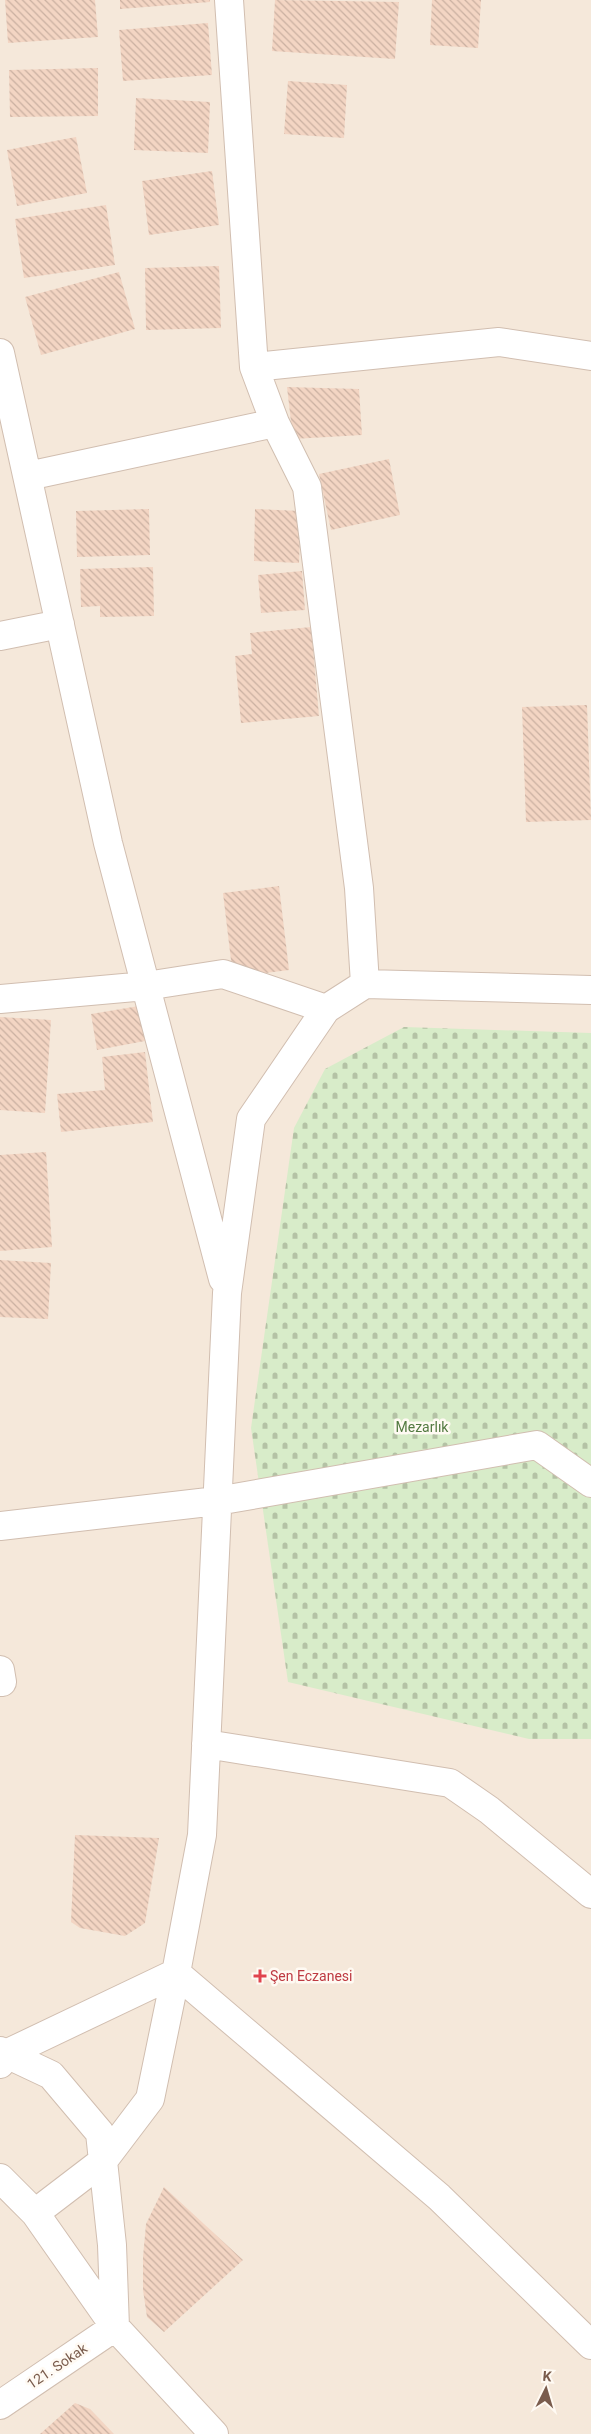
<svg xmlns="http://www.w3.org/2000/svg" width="591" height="2434" viewBox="0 0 591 2434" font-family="Roboto,sans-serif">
<defs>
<pattern id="cemetery-stones" width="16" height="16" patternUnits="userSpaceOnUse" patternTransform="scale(1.25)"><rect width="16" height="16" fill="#d8ecc9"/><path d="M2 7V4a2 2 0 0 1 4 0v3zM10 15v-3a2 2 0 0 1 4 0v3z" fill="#b4c2a5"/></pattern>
<pattern id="building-back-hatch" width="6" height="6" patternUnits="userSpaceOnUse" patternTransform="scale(1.25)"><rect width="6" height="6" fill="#f3d5c3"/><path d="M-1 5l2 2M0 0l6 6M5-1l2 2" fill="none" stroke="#cab0a1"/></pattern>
</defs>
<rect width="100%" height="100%" fill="#fdf6ec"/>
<path fill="#f5e8da" d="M0,0h591v2434h-591z"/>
<path fill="url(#cemetery-stones)" d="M404,1027l187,6v706h-62l-241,-57 -37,-254 43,-300 31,-59z"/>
<path fill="url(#building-back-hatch)" d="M5,0h90l3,37 -90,6z
M120,0h90v2l-90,7z
M275,0l124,2 -4,57 -123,-8z
M432,0h49l-3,48 -48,-3z
M208,23l4,52 -89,6 -4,-51z
M98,68v48l-88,1 -1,-47z
M288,81l59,4 -3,53 -60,-4z
M136,98l74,4 -2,51 -74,-3z
M76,137l11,56 -70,13 -10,-56z
M212,171l7,54 -70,10 -7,-54z
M106,205l9,60 -91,13 -9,-59z
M219,266l2,62 -75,2 -1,-62z
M119,272l16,57 -94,26 -16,-58z
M287,387l72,2 3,46 -69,4z
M389,459l11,56 -69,15 -12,-56z
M149,509l1,46 -73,2 -1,-46z
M255,509l46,2 -2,52 -45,-2z
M153,567l1,49 -54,1v-11l-19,1 -1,-38z
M302,571l3,39 -44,3 -3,-38z
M311,627l8,89 -78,7 -6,-67 17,-2 -2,-21z
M587,705l4,115 -65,2 -4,-115z
M279,886l10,84 -56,7 -10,-84z
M139,1006l6,35 -48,9 -6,-36z
M0,1017l51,3 -6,93 -45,-3z
M145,1052l8,70 -92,10 -4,-38 48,-4 -3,-33z
M46,1152l6,95 -52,4v-96z
M0,1260l51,3 -3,56 -48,-2z
M75,1835l84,3 -14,85 -20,13 -45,-8 -9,-6z
M164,2187l79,73 -79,72 -17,-15 -4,-27v-33l3,-33z
M75,2403l15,6 24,25h-74z"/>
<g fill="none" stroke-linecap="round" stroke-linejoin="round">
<defs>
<path id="minor" d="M229,0l25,367 21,56 32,64 52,401 6,96
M0,353l108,490 115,436
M254,367l245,-25 92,14
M28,476l247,-53
M0,636l60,-12
M591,990l-226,-6 -39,25 -75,110 -24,174 -25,542 -26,138 263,224 152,148
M0,999l146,-13 77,-12 103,35
M0,1526l217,-25 320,-56 54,38
M0,1670l2,12h-2
M206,1744l244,39 39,27 102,84
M0,2051l51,24 49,58 12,112 3,82
M0,2064l8,-11 168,-80 -26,126 -47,62 -68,52
M0,2178l35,35 80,114 99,107
M0,2405l115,-78"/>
</defs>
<use href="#minor" stroke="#d1beb0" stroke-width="30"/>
<use href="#minor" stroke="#fff" stroke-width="28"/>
</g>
<path fill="#e0444e" stroke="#fffaf3" stroke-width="2" d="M257.5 1968.5h5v5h5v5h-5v5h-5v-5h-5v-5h5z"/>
<g text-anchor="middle" stroke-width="5" stroke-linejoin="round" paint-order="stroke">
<g font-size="14" fill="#537a41" stroke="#fffaf3">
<text x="422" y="1432">Mezarlık</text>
</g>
<g font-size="14" fill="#be3a42" stroke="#fffaf3" text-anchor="start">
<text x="270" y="1981">Şen Eczanesi</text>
</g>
<g font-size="14" fill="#7a5c4d" stroke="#fffaf3">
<text transform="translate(57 2366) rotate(-34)" y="5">121. Sokak</text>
</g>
</g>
<g transform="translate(546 2389) rotate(5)" stroke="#fffaf3" stroke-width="4" paint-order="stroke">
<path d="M0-4L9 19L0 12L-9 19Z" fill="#7a5c4d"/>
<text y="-8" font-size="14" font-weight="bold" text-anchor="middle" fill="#7a5c4d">K</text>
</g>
</svg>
